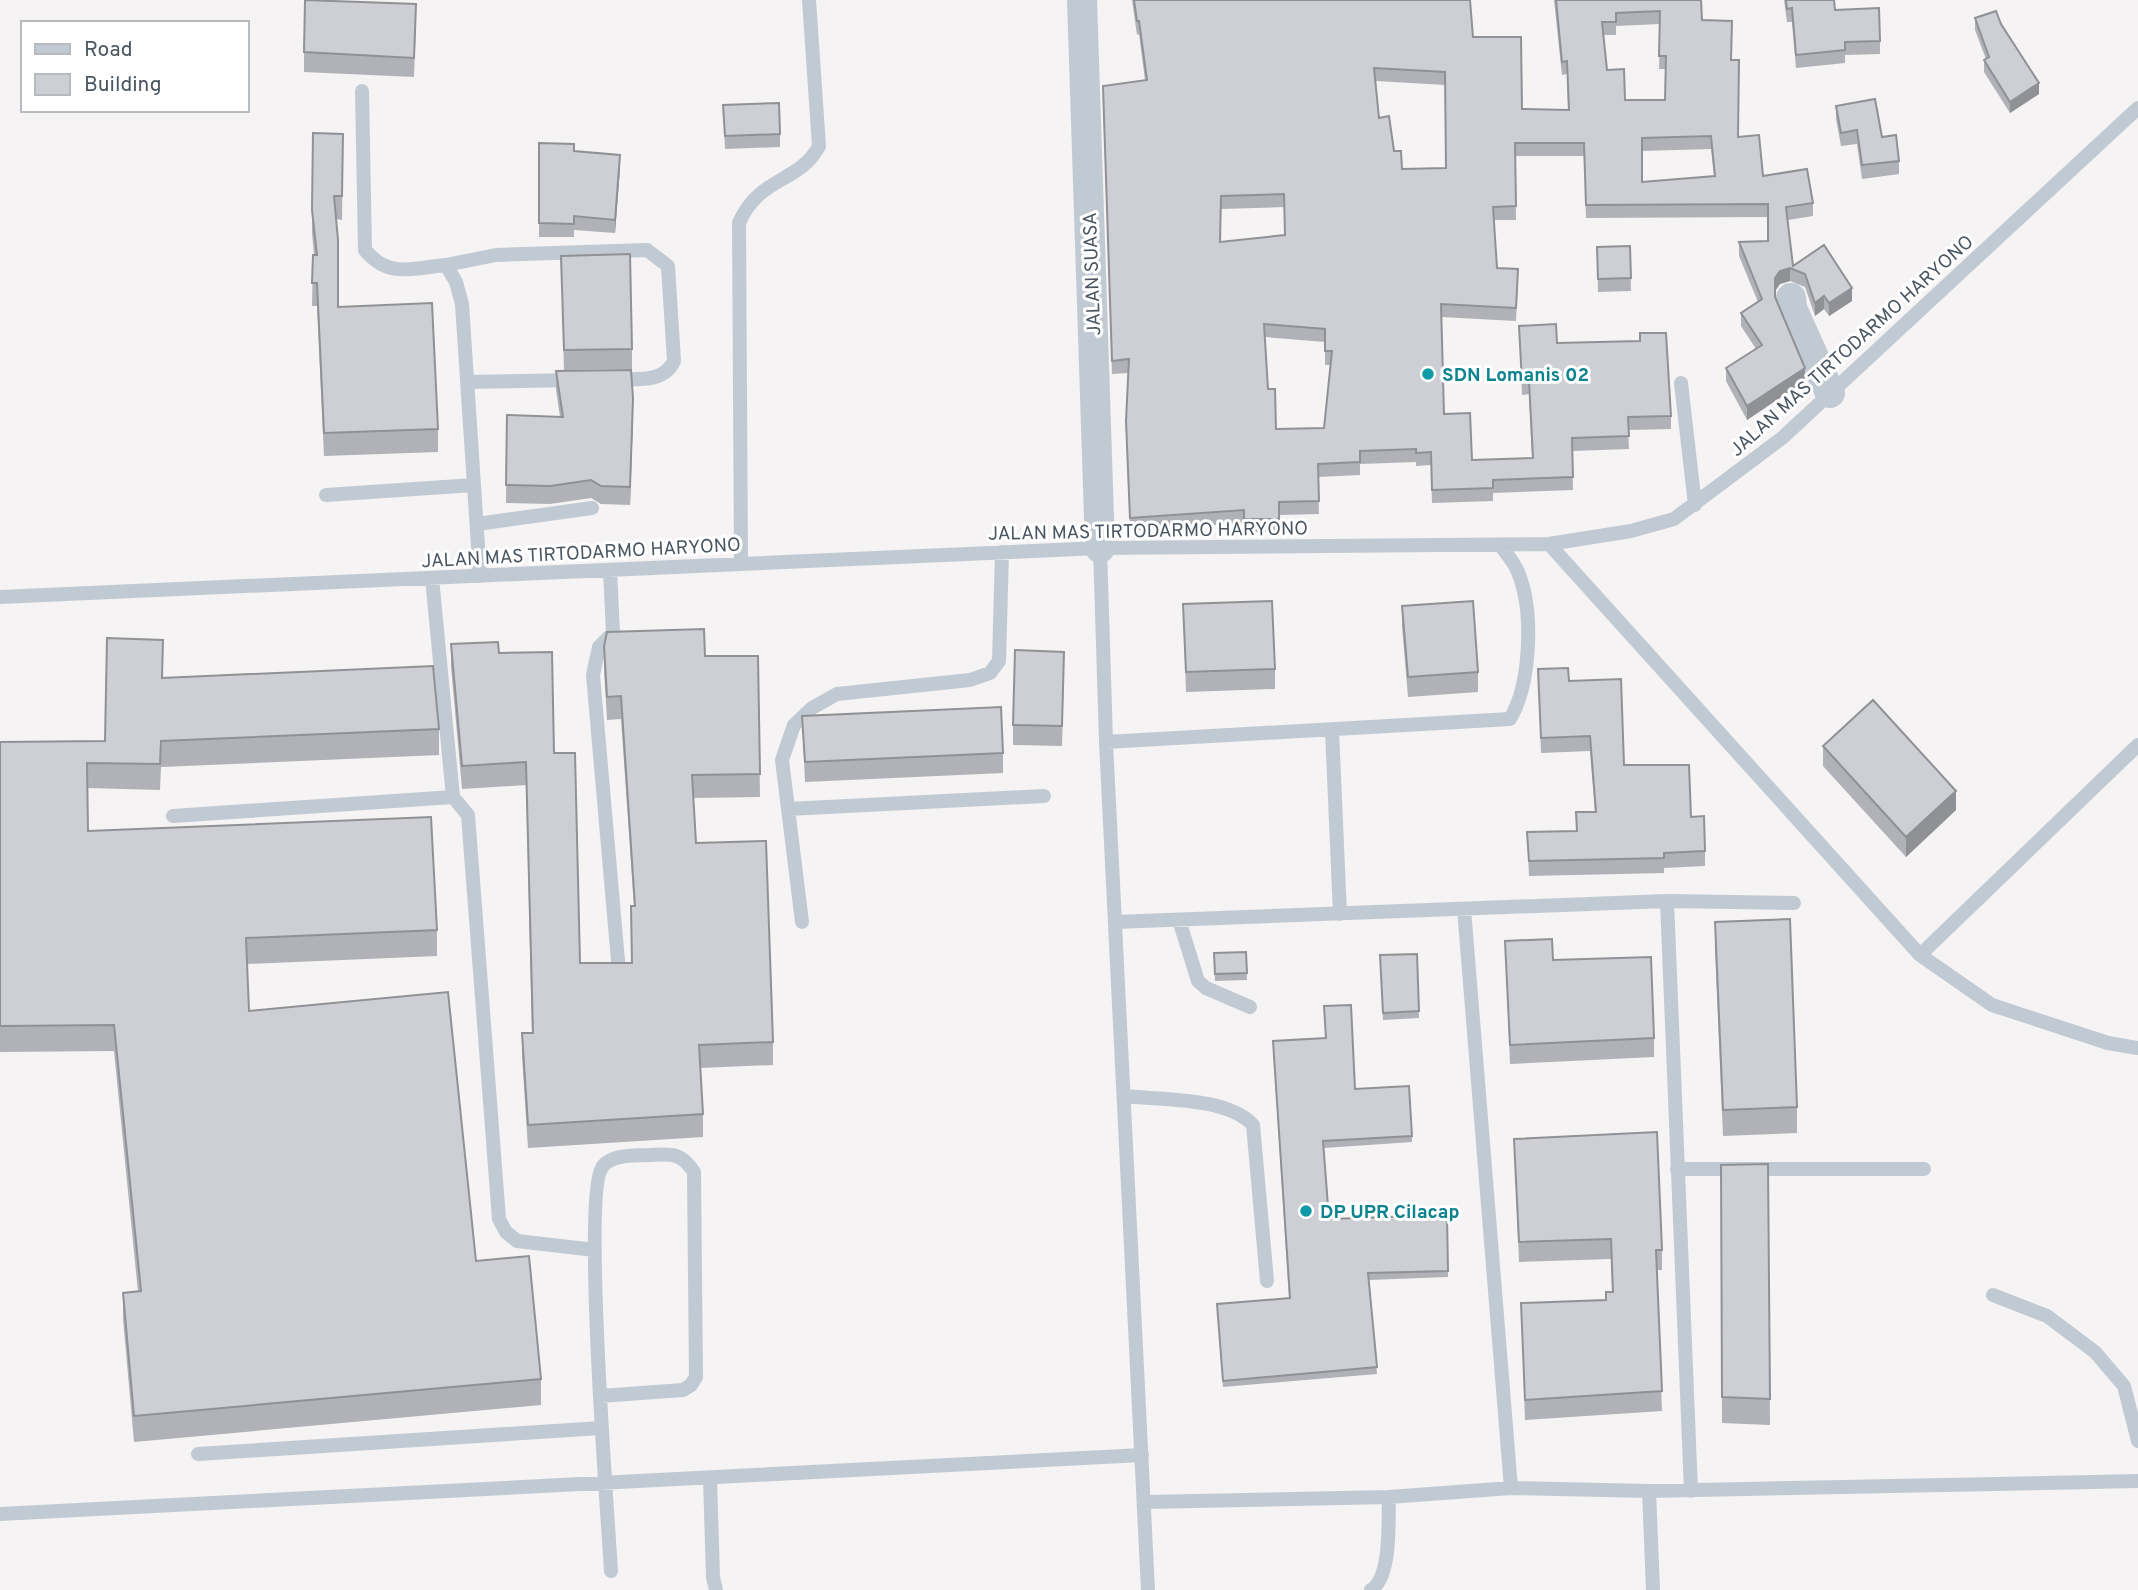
<svg xmlns="http://www.w3.org/2000/svg" width="2138" height="1590" viewBox="0 0 2138 1590" font-family="Overpass,sans-serif">
<rect width="100%" height="100%" fill="#f5f3f3"/>
<g fill="none" stroke-linecap="round" stroke-linejoin="round">
<path stroke="#c1cad2" stroke-width="14" d="M362,91l3,159c24,29 47,18 81,15l10,17 6,22 18,272
M446,265l50,-10 151,-5 21,16 6,95c-10,22 -37,18 -59,18
M467,382l107,-2
M1681,383l14,122
M326,495l148,-10
M477,524l115,-16
M1549,544l371,411 72,50 116,38 30,5
M1100,548l6,194 42,848
M741,564l-2,-341c20,-47 61,-40 80,-77l-10,-146
M610,570l3,63 7,7
M0,597l1100,-49 449,-4 82,-13 43,-12 108,-81 356,-330
M613,633l-14,14 -6,28 26,297
M1332,730l8,184
M1106,742l404,-23c21,-35 24,-108 8,-147 -4,-10 -12,-19 -18,-27
M453,797l15,18 31,404 7,13 11,9 78,9
M788,809l256,-13
M173,816l280,-19 -21,-219
M1667,901l127,2
M1464,909l47,579
M1179,920l19,61 8,7 44,19
M802,922l-20,-162 12,-35 18,-17 25,-14 133,-14 20,-7 9,-12 3,-109
M1115,922l552,-21 24,590
M1920,955l218,-210
M1124,1096c38,4 103,1 129,29l14,156
M1677,1169h247
M1993,1295l54,21 48,36 29,34 14,55
M600,1396l83,-6 8,-5 5,-8 -2,-205c-13,-20 -22,-18 -45,-17 -14,1 -36,-1 -46,11 -21,22 5,353 8,405
M198,1454l403,-26
M710,1478l3,99 3,13
M1649,1491l4,99
M1144,1502l245,-5 122,-9 138,3 489,-10
M0,1514l1142,-59
M1371,1590c21,-13 17,-70 18,-93"/>
<path stroke="#c1cad2" stroke-width="30" d="M1082,0l18,548
M1791,298l1,10 38,85"/>
</g>
<path fill="#b0b2b7" fill-rule="evenodd" d="M1132,0h338l3,37 49,72 46,1 -1,-36 -5,1 -8,-75h147l1,20 29,40 7,77 25,39 50,27v13l-25,4 5,46 59,35 -23,15 -5,-7 -9,7 -10,-29 -15,-6 -10,3 -5,7v6l30,84 -58,39 -21,-39v-13l30,-19 -15,-23v-13l17,-11 -19,-46v-14l29,-1v-24l-182,1 -2,-62h-69l1,64h-22l3,48 21,14 -2,39 -75,-4 3,97 28,46 60,-2 -3,-64 -7,1 -3,-69 38,17 114,73v13l-43,1 1,19 -57,2 1,39 -80,3v8l-61,2 -1,-38 -15,1v-4l-56,2v11l-42,2 1,37 -40,1v17h-35v-9l-114,8 -4,-97 2,-61 -16,1 -9,-275 42,-19 -6,-46 -2,1zM1660,24l-1,45h7l-1,31h-40l-18,-30 -3,-35h12v-9zM1376,81l69,4 1,83 -44,1 -23,-51zM1711,149l3,27 -72,6v-31zM1284,207l1,28 -65,7 1,-33zM1265,337l60,5v23h5l-6,63 -48,1 -8,-40z
M1784,0h50l1,10 45,31v13l-35,1v8l-49,5 -4,-46h-5z
M1975,18l64,76 -29,19 -26,-41v-12l2,-1 -11,-29z
M416,24l-2,53 -110,-5v-20z
M723,105l57,29v13l-55,2z
M1836,106l46,31 17,24v13l-37,5 -5,-35 -16,2 -5,-27z
M313,133l30,1 -1,86 -6,-1 2,88 100,122v23l-114,4 -7,-150h-5l1,-51h1l-2,-22z
M539,143l35,8 46,17 -5,65 -41,-3v7h-35z
M1630,246l1,45 -33,1 -1,-45z
M561,256l71,93v20l-68,1z
M556,371l77,45 -3,89 -29,-1 -10,-6 -41,6 -44,-1 1,-88 53,2 -4,-27z
M1183,604l92,65v20l-89,3z
M1402,606l76,66v20l-70,5 -6,-71z
M451,644l48,9 55,100 26,210h52l-1,-57h3l-13,-187 -14,1 -3,-51v-23l101,10h53l2,141 -67,1 3,45 77,199v23l-73,3 3,46v23l-175,11 -6,-92v-23h10l-6,-248 -64,4 -11,-122z
M1538,669l31,12 55,84 67,52 14,34v15l-41,2v5l-135,3 -2,-44 50,-1 -1,-19h19l-5,-61 -49,2z
M1064,671l-2,75 -49,-1v-20z
M162,678l277,51v26l-278,12 -1,23 -73,-2 1,43 349,99v26l-190,8 2,47 227,250 65,118v26l-407,37 -11,-123v-26l15,-1 -24,-241 -114,1v-310l105,-1z
M802,716l201,37v20l-198,9z
M1823,746l133,64 -50,47 -83,-91z
M1715,922l82,185v26l-74,3 -8,-188z
M1505,941l48,19 101,78v19l-144,7z
M1246,952l1,28 -32,1 -1,-28z
M1417,954l2,64 -36,2 -3,-65z
M1273,1047l82,42 57,47v6l-88,6 5,71 118,-4 1,62 -79,3 8,94 -154,13 -6,-83 72,-6z
M1514,1139l148,111v20h-5l5,141 -137,9 -4,-117 85,-3 6,-8 -1,-33 -92,3z
M1768,1164l2,261 -48,-2 -1,-258z"/>
<path fill="#909195" d="M2039,83v11l-29,19v-11z
M620,155v13l-5,65v-13z
M1790,268v13l-10,3 -5,7v-13l5,-7z
M1852,288v13l-23,15v-13z
M1824,296v13l-9,7v-13z
M1805,368v13l-58,39v-14z
M633,398v18l-3,89v-18z
M1956,791v19l-50,47v-20z"/>
<path fill="#cdcfd5" stroke="#909195" stroke-width="2" fill-rule="evenodd" d="M305,0l111,4 -2,54 -110,-6z
M1134,0h336l3,37h48l1,72 47,1 -2,-49 -5,1 -6,-62h145l1,20 30,1 -1,39h8l-1,77 21,-2 4,41 44,-7 6,34 -27,4 7,59 31,-21 28,43 -23,15 -5,-7 -9,7 -10,-29 -15,-6 -10,3 -5,7v19l30,71 -58,38 -21,-38 36,-23 -21,-32 21,-14 -23,-57 29,-1v-37l-182,1 -2,-62h-69l1,63 -23,1 4,61 21,1 -2,39 -75,-4 3,110 26,-1 2,47 61,-2 -4,-77 -7,1 -3,-56 37,-2 1,19 83,-2v-8h26l5,83 -43,1 1,19 -57,2 1,39 -80,3v8l-61,2 -1,-38 -15,1v-4l-56,2v11l-42,2 1,37 -40,1v17h-35v-9l-114,8 -4,-97 3,-62 -17,2 -9,-275 44,-6 -8,-59h-2zM1660,11l-1,45h7l-1,44h-40l-1,-31 -17,1 -5,-48h14v-9zM1374,68l71,4 1,96 -44,1 -1,-18h-7l-5,-35 -10,2zM1711,136l4,40 -73,6v-44zM1284,194l1,41 -65,7 1,-46zM1264,324l61,5v22h7l-8,77 -48,1 -1,-40h-7z
M1786,0h48l1,10 44,-2 1,33 -35,1v8l-49,5 -4,-47 -5,1z
M1996,11l5,13 38,59 -29,19 -26,-42 5,-3 -14,-39z
M1875,99l7,38 14,-2 3,26 -37,4 -5,-35 -16,3 -5,-27z
M779,103l1,31 -55,2 -2,-31z
M313,133l30,1 -1,62h-8l4,44v67l94,-4 6,126 -114,4 -7,-150h-5l1,-28h4l-5,-45z
M539,143l35,1v7l46,4 -5,65 -41,-4v8l-35,-1z
M1630,246l1,32 -33,1 -1,-32z
M630,254l2,95 -68,1 -3,-94z
M631,370l2,28 -3,89 -29,-1 -10,-6 -41,6 -44,-1 1,-70 56,2 -7,-46z
M1272,601l3,68 -89,3 -3,-68z
M1473,601l5,71 -70,5 -6,-71z
M704,629l1,27h53l2,118 -68,1 4,68 70,-2 7,201 -74,3 4,69 -175,11 -6,-92h11l-7,-271 -64,4 -11,-122 47,-2 1,11 53,-1 2,101h21l5,210h52l-1,-57h4l-14,-210 -14,1 -3,-51 3,-14z
M107,638l56,2 -1,38 271,-12 6,63 -278,12 -1,23 -73,-1 1,68 343,-14 6,113 -191,8 3,73 199,-19 28,269 53,-5 12,123 -407,37 -11,-123 18,-2 -27,-266 -114,1v-284l105,-1z
M1015,650l49,2 -2,74 -49,-1z
M1568,668l1,13 52,-2 3,86h65l2,52 13,-1 1,35 -41,2v5l-135,3 -2,-29 50,-1 -1,-19h20l-6,-76 -49,2 -3,-69z
M1873,700l83,91 -50,46 -83,-91z
M1001,707l2,46 -198,9 -3,-46z
M1790,919l7,188 -74,3 -8,-188z
M1552,939l1,21 98,-3 3,81 -144,7 -5,-104z
M1246,952l1,21 -32,1 -1,-21z
M1417,954l2,57 -36,2 -3,-58z
M1351,1005l4,84 54,-3 3,50 -89,5 6,78 118,-4 1,56 -80,2 9,94 -154,14 -6,-77 73,-6 -17,-257 53,-3 -2,-32z
M1657,1132l5,118h-6l6,141 -137,9 -4,-97 85,-3v-8h7l-2,-53 -92,3 -5,-103z
M1768,1164l2,235 -48,-2 -1,-232z"/>
<g fill="#0f9aa8" stroke="#fff" stroke-width="2.5">
<circle cx="1428" cy="374" r="7"/>
<circle cx="1306" cy="1211" r="7"/>
</g>
<g text-anchor="middle" stroke-width="6" stroke-linejoin="round" paint-order="stroke">
<g font-size="19" fill="#4a5661" stroke="#fff">
<text transform="translate(1091 274) rotate(-92)" y="7">JALAN SUASA</text>
<text transform="translate(1851 345) rotate(-42)" y="7">JALAN MAS TIRTODARMO HARYONO</text>
<text transform="translate(1148 530) rotate(-1)" y="7">JALAN MAS TIRTODARMO HARYONO</text>
<text transform="translate(581 552) rotate(-3)" y="7">JALAN MAS TIRTODARMO HARYONO</text>
</g>
<g font-size="19" font-weight="bold" fill="#0d838f" stroke="#fff" text-anchor="start">
<text x="1442" y="381">SDN Lomanis 02</text>
<text x="1320" y="1218">DP UPR Cilacap</text>
</g>
</g>
<rect x="21" y="21" width="228" height="91" fill="#ffffff" stroke="#b7bbc0" stroke-width="2"/>
<rect x="35" y="44" width="35" height="10" fill="#c1cad2" stroke="#b7bbc0" stroke-width="2"/>
<text x="84" y="56" font-size="21" fill="#4a5661">Road</text>
<rect x="35" y="74" width="35" height="21" fill="#cdcfd5" stroke="#b7bbc0" stroke-width="2"/>
<text x="84" y="91" font-size="21" fill="#4a5661">Building</text>
</svg>
